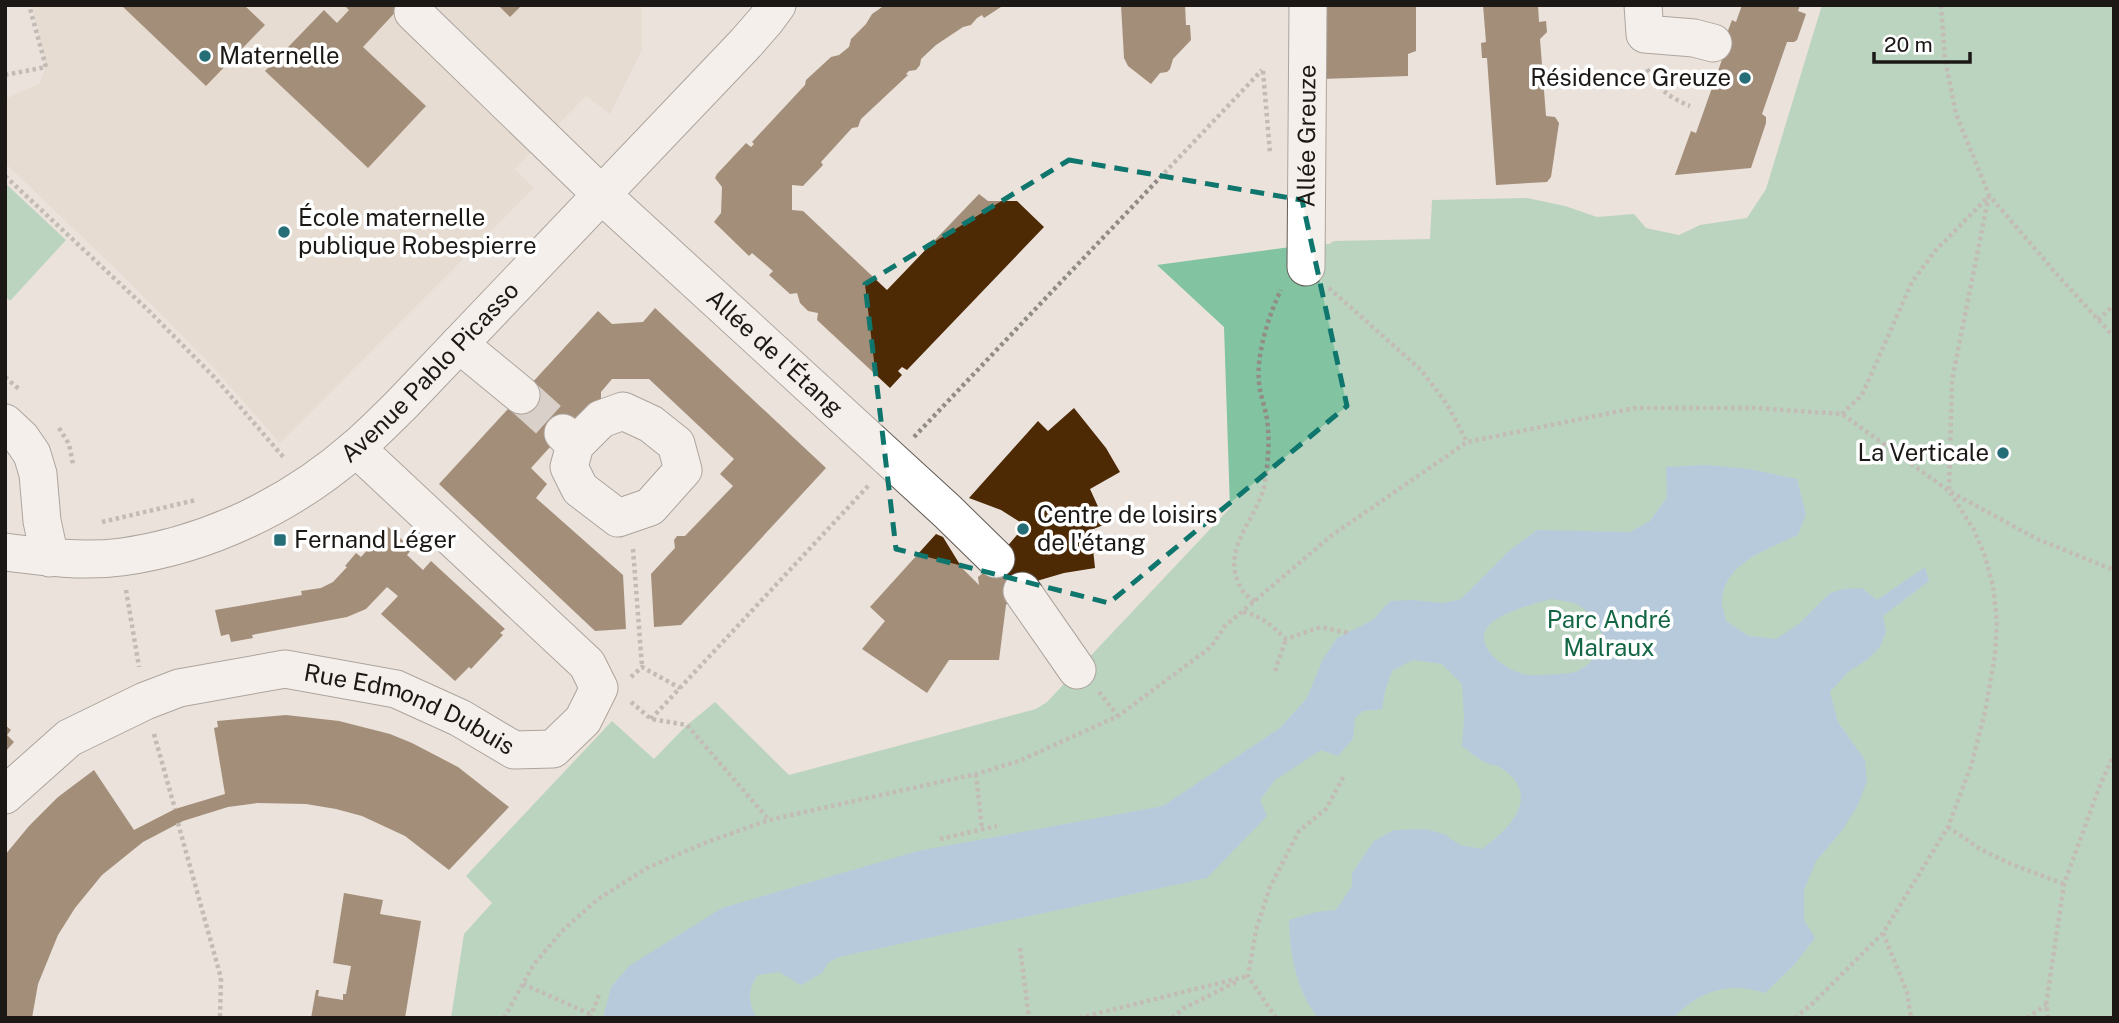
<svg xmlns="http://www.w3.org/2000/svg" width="2119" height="1023" viewBox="0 0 2119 1023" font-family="'Public Sans',sans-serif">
<rect width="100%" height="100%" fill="#ebe2db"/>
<path fill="#e3d4c8" d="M32,5h610v45l-32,64 -24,-18 -71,73 19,19 -254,255 -68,-77 -89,-90 -118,-113v-64l34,-15 7,-17z"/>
<path fill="#82c3a1" d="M1822,5h292v1013h-1663l13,-84 28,-31 -26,-27 146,-155 42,38 33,-34 28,-23 74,73 247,-66 11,-7 183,-194 -6,-181 -67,-62 156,-21h16l5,-3 96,-2 2,-39 95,-2 38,8 32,11 37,-3 12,14 33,7 21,-10 47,-7 19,-29z
M5,183l61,57 -56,61 -5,-5z"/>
<path fill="#77aedd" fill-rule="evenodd" d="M1706,465l44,4 47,10 9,35 -8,21c-28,13 -73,27 -76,64 -1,7 3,15 4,22l23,15 27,3 23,-15 31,-31 13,-4 19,-1 15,12 48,-33 4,14 -46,35 3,16 -6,15 -12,12 -20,13 -18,20 8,30 27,38 2,21 -9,24 -15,24 -27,32 -12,29v30l11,18 -20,26 -30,29c-37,-12 -65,-2 -92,25h-355c-22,-28 -28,-64 -29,-98l27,-8 20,-2 16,-24v-13l22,-32 20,-11 31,-1 19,5 16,11 22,4c29,-21 61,-54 18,-82 -5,-2 -11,-2 -16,-5 -7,-4 -15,-11 -22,-16l2,-29 -2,-33 -20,-20 -29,-4 -21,11 -7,20 -3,18 -19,2 -8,7 -2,21 -15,17 -17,-6 -46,30 -15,20 7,16 -60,62 -368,79 -10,5 -7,11 -21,12 -22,-13 -21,3c-12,17 -9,25 -2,43h-153l8,-31 18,-21 93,-58 196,-57 245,-45 117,-78 27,-30 15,-37 15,-23 36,-18 17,-19 22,-1 31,3 18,-4 49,-49 27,-20 93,2 20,-11 17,-24 -1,-30zM1550,599c35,4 34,7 53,36 -4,12 -7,24 -18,32 -1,0 -9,5 -10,5 -6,2 -42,4 -48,3 -20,-4 -58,-29 -37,-51 13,-12 43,-20 60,-25z"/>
<path fill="#4d2904" d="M121,5h123l21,20 -59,61z
M344,5h58l-39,42 63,59 -58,62 -103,-97 59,-61 13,13 12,-13z
M498,5h24l-12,12z
M885,5h119l-20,13 -2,-3 -5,3 -6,7 -8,2 -27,18 -15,14 -1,6 -4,5 -7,1 -3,3 2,1 -47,44 -3,8 -6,1 -31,34 2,3 -20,21 -11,-1v25l11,1 84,79 92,-96 9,7h29l27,26 -137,143 -5,-3 -4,4 4,4 -12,13 -73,-68 1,-7 -10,-2 -8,-8 -3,-10 -7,1 -21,-19 4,-4 -21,-18 -3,3 -35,-34 7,-9 1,-26 -7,-9 2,-4 29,-31 5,4 3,-3 -2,-2 53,-57 1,-5 25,-23 8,-2 10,-8 2,-8 15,-15 6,-10z
M1121,5h64l1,20h4l1,15 -18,19 -3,10 -3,3 -7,1 -9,11 -23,-18 -4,-8z
M1322,5h94v46l-8,3v22l-86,3z
M1483,5h55l1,17 7,-1 1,11 -7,7 6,77 9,1 4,6 -8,54 -4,5 -51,3 -9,-127h-5l-1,-15 5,-1z
M1742,5h58l-2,6 8,3 -9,26 -3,2h-7l-25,72 4,3v6l-15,45 -76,7 16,-44 5,2 34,-96 -4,-1 6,-16 4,2z
M655,308l171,160 -145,157 -27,2 -3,-53 24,-26 -1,-8 3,-4h8l48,-50 -13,-12 14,-15 -85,-80h-37l-11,13v10l-8,2 -3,-1 -59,65 16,16 -11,14 87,77 3,54 -31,2 -156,-147 159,-173 14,13 31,-2z
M1074,408l32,40 14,24 -30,17 16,35 -15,6 4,38 -31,5 -41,12 -17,20 -7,55h-50l-22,33 -65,-44 23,-28 -15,-14 66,-73 7,3 19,31 17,17 -1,-8 5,-4 -4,-3 14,-7 29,-34 6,-2 -27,-17 -32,-12 69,-77 10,10z
M388,527l24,22 -5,6 16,15 8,-9 74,68 -5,4 3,2 -32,34 -2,-2 -14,14 -74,-67 17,-18 -11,-9 -21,22 -19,8 -95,18 1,3 -22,4 -2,-8 -8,2 -6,-26 87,-15 -1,-4 20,-3 12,-6 14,-15 -2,-1 11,-13 5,4z
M286,715l53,6 51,13 22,9 46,24 51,40 -60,63 -44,-34 -43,-20 -26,-7 -30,-5 -49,-1 -29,4 -45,14 -40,21 -41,33 -27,33 -17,27 -20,49 -6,34h-27v-163l24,-29 29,-29 36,-27 40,60 41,-21 50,-15 -11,-66 4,-1 -1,-6z
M5,725l6,5 -4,5 7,7 -9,10z
M344,893l39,7 -3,14 41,7 -16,97h-94l5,-28h3l-1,6 25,4v-6h3l5,-28 -18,-3z"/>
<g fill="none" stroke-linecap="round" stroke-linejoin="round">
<path stroke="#c1bab4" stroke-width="37" stroke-dasharray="37 18" stroke-linecap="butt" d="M521,395l42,38"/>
<defs>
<g id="minor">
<path d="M1643,5l2,29 49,4 19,5"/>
<path id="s1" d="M413,12l189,183 346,317 48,47"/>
<path id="s2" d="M1306,267l2,-262"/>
<path d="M459,344l62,51"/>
<path d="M5,423l16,15 11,16 6,20 4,47 8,37"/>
<path d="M563,433l12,12 -6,22 11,22 38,29 32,-11 33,-37 -7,-26 -25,-20 -28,-13 -22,8 -26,26"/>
<path id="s3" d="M5,552c39,5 78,10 117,5 86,-12 169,-52 234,-109 16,-14 31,-29 46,-44l344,-361 20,-23 11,-15"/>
<path d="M1022,591l55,79"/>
<path id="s4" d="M5,795l64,-57 76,-37 34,-13 106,-19 111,20 64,29 54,32 39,-1 30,-29 16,-32 -12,-24 -231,-216"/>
</g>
</defs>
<use href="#minor" stroke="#615a54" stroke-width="39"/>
<path stroke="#928c87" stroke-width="4.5" stroke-dasharray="3.5 3.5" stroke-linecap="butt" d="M1941,5l4,54 11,55 33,81 65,76 60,66
M1647,69c12,20 21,28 43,37
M1263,71l7,82
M5,75l41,-8 -17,-62
M5,176l142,133 69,70 69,80
M1329,288l92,82 26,34 20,38
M2098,320l16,-15
M5,377l15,13
M1842,414l20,-19 50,-113 23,-31 54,-55
M59,428l10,16 4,20
M914,437l348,-367
M102,522l94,-22
M633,549l9,118
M126,590l13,77
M1255,601c-9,-5 -13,-9 -17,-19 -15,-37 20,-64 27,-99 3,-22 5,-42 2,-64 -2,-12 -7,-24 -8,-37 -3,-27 10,-68 22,-92
M1243,612c19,4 29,14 43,27l35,-12 28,6
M1275,671l11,-32
M631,677l11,-10 38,21
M1099,692l19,24
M631,702l20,17 36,6 82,95
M651,719l218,-234
M154,734l21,75
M976,774l6,55
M178,823l43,155 -1,40
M1948,827l32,22 31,15 53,20
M940,839l57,-13
M1883,933l24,59 4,26
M1020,948l9,70
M523,984l67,30
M504,1018l30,-54 30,-35 34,-30 49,-31 60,-26 62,-22 207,-46 43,-13 99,-45 93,-69 14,-21 106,-90 136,-94 168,-34h120l87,6 107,77 88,48 77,31
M590,1018l9,-23
M1079,1018l169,-42
M1172,1018l12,-10 54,-27
M1276,1018l-28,-42 8,-46 14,-43 29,-56 27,-22 19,-35
M1795,1018l18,-15 70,-70 65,-106 23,-61 14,-54 10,-57 2,-33 -4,-36 -8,-30 -11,-26 -25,-39 3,-111 37,-185
M2027,1018l19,-13
M2048,1018l-2,-13 18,-121 36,-99 14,-30"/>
<use href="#minor" stroke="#fff" stroke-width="37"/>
</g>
<path d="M0 0H2119V1023H0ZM1069,160l233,40 45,206 -238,197 -213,-54 -31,-265z" fill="#ebe2db" fill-opacity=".55" fill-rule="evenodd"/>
<path fill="none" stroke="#0f766e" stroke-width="5" stroke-dasharray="14 9" stroke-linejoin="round" d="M1069,160l233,40 45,206 -238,197 -213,-54 -31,-265z"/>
<g fill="#256e78" stroke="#fff" stroke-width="2.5">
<circle cx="205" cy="56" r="7"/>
<circle cx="1745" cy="78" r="7"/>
<circle cx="284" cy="232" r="7"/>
<circle cx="2003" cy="453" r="7"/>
<circle cx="1023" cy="529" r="7"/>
<rect x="273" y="533" width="14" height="14" rx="3.5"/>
</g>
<g text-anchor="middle" stroke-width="7" stroke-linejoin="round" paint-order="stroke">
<g font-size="24" fill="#1b1816" stroke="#fff" text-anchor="start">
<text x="219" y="64">Maternelle</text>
<text x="1731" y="86" text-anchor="end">Résidence Greuze</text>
<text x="298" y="226">École maternelle<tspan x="298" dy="28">publique Robespierre</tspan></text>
<text x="1989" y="461" text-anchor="end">La Verticale</text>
<text x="1037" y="523">Centre de loisirs<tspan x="1037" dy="28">de l'étang</tspan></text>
<text x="294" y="548">Fernand Léger</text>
</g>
<g font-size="24" fill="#1b1816" stroke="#fff">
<text dy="8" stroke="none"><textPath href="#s2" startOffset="131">Allée Greuze</textPath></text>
<text dy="8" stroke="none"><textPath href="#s1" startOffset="497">Allée de l'Étang</textPath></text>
<text dy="8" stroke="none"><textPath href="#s3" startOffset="485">Avenue Pablo Picasso</textPath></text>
<text dy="8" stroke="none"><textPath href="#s4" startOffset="446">Rue Edmond Dubuis</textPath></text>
</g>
<g font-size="24" fill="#136744" stroke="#fff">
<text x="1609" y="628">Parc André<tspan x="1609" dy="28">Malraux</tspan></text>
</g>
</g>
<rect width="2119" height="1023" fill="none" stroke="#1b1816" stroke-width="14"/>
<path d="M1874 52v10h96v-10" fill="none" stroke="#1b1816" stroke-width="3.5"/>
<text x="1884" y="52" font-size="21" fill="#1b1816" stroke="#ffffff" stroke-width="5" paint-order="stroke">20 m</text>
</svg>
